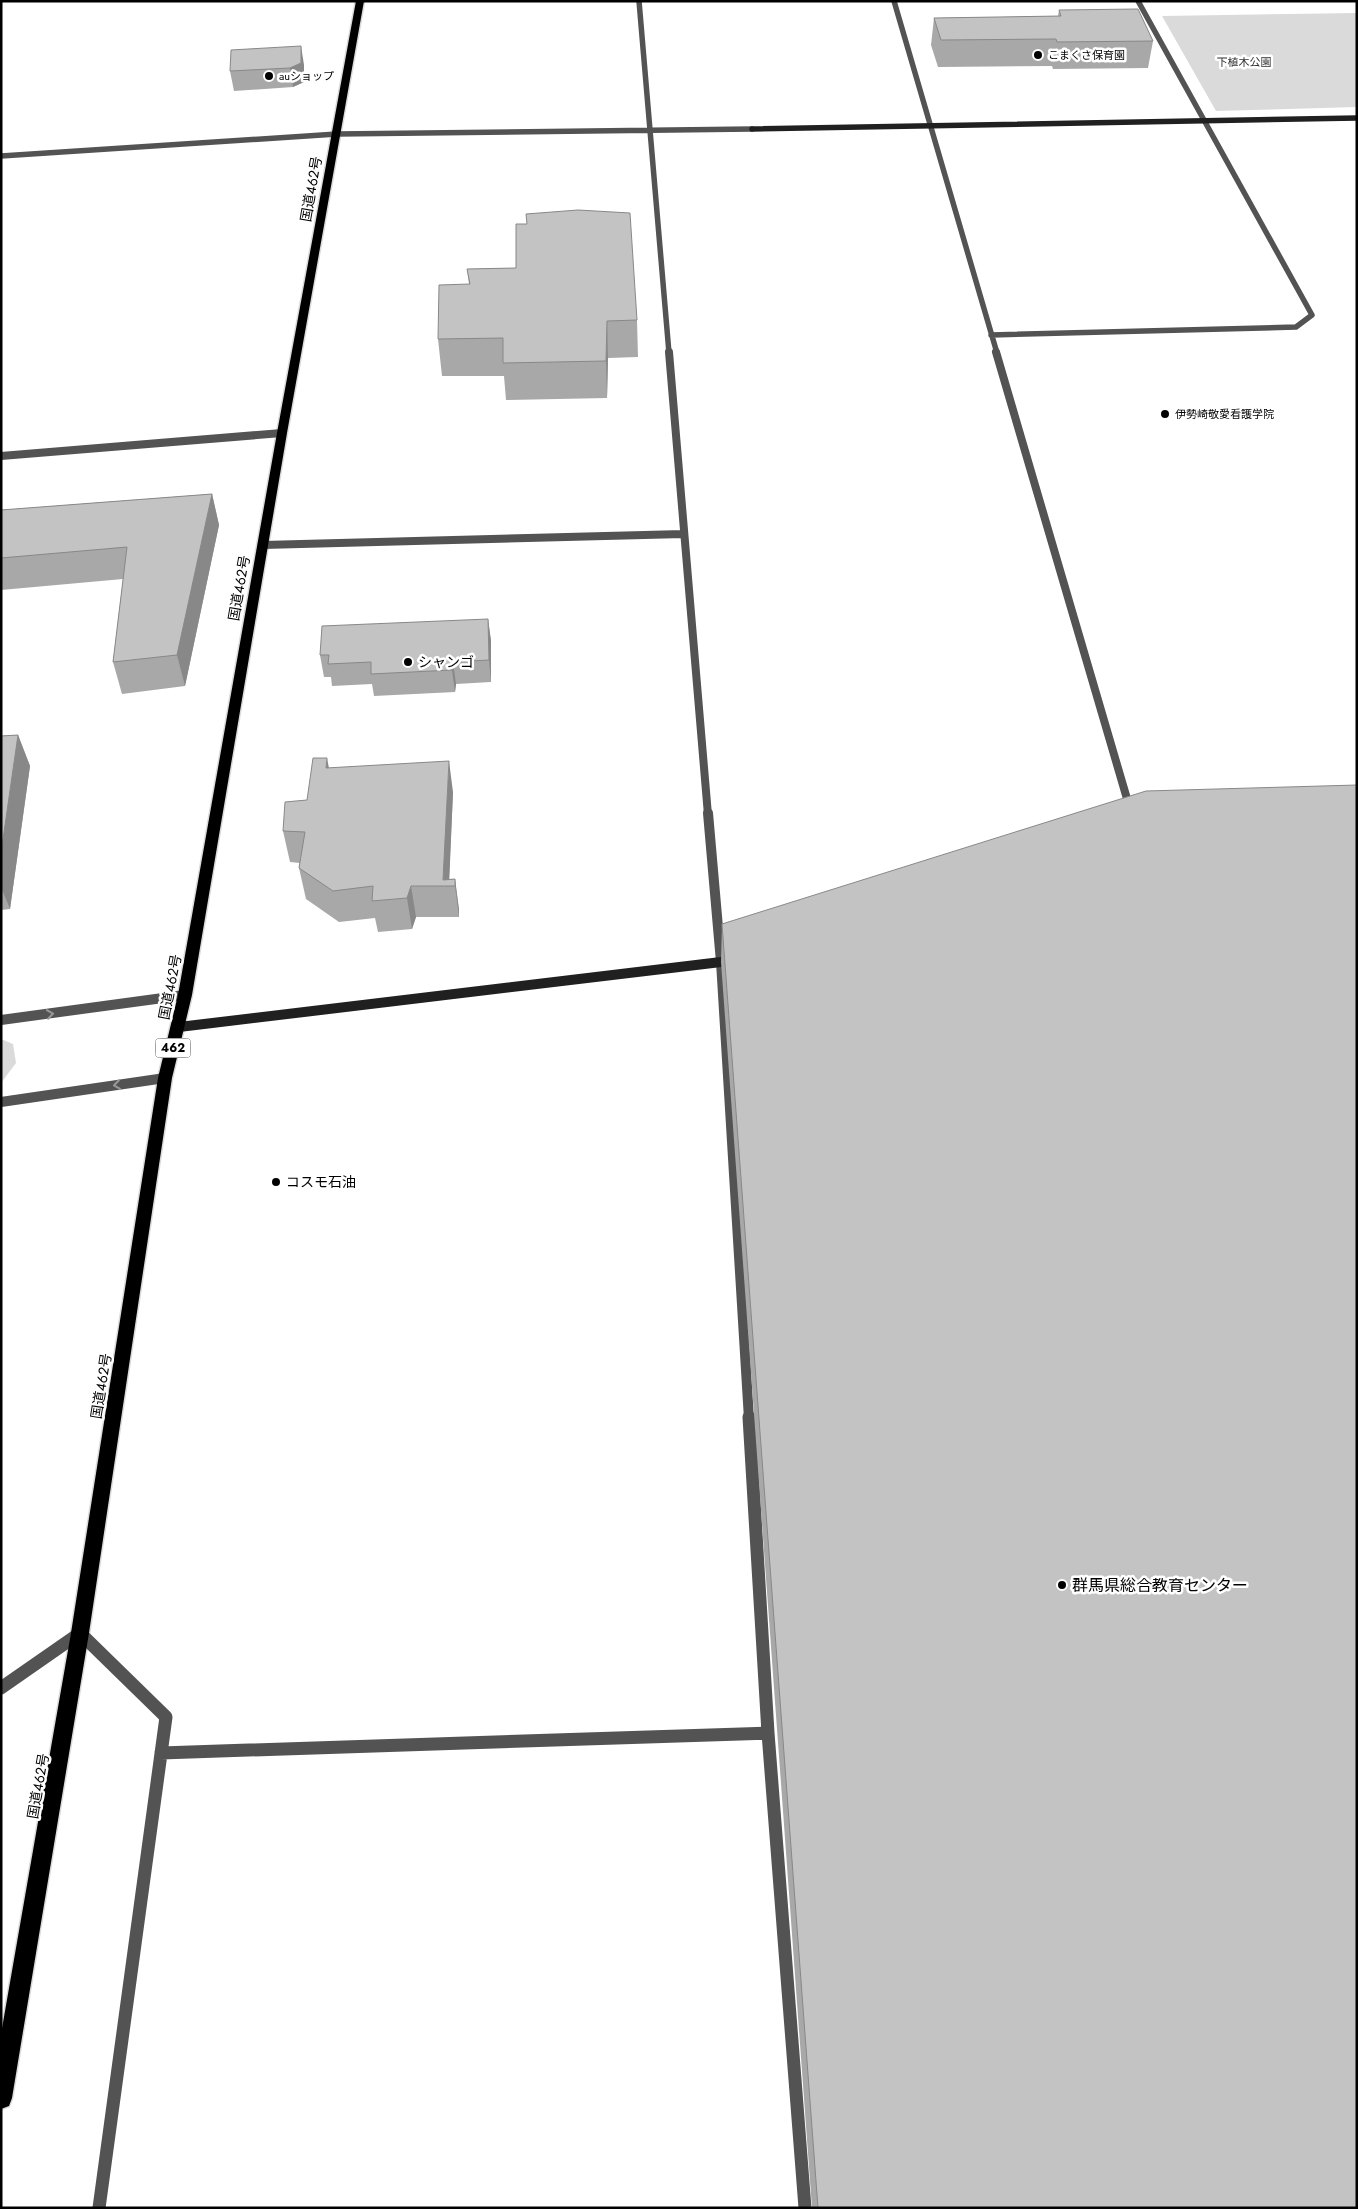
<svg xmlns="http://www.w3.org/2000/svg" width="1358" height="2209" viewBox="0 0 1358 2209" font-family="Jost,'Noto Sans JP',sans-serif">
<rect width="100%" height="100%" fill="#fff"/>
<path fill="#dadada" d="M1357,13v94l-141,4 -54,-95z
M1,1039l12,5 3,19 -15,20z"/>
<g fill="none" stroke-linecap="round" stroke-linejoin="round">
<defs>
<path id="highway" d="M356,1h8l-77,432 -95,562 -20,83 -83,555 -77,465 -3,8 -8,3v-75l70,-401 87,-555 20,-83 99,-562z"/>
</defs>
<use href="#highway" stroke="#dbdbdb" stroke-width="3"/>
<path stroke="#535353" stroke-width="5.5" d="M639,1l30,352
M894,1l103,352
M1,156l336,-22 415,-5
M991,335l305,-8 16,-12 -174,-314"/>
<path stroke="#535353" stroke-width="8" d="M669,352l39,463
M996,352l134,457
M1,456l281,-23
M263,545l420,-11"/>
<path stroke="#535353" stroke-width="10" d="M708,813l13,149 28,457
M1,1020l184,-25
M1,1102l164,-24"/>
<path stroke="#535353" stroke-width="13" d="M749,1417l19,316 37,475
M1,1688l79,-55 86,84 -67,491
M161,1753l607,-20"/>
<path stroke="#202020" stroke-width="5.5" d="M752,129l605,-11"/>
<path stroke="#202020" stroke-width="10" d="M179,1027l542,-65 13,-4"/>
<use href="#highway" fill="#000" fill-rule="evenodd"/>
</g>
<path fill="#a8a8a8" d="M1059,10l94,31 -5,27 -95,1 -1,-3 -114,1 -7,-22 3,-27 124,-2z
M304,65v17l-11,5 -59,4 -4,-20z
M516,268l121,52 1,37 -30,1 -1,40 -101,2 -2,-24h-62l-4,-37 31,-55 -2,-15z
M212,494l7,31 -34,161 -63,8 -9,-32 10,-83 -122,11v-80z
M488,619l3,22v41l-35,2 -1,8 -81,4 -2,-12 -40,2 -1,-9h-7l-4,-22z
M18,735l12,31 -20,143 -9,1v-174z
M329,768l124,24 -4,87h6l4,31v7h-43l-4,12 -34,3 -3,-14 -36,4 -33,-23 -7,-31 1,-5 -10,-1 -7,-31 24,-31z
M722,924l635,1284h-545l-91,-1246z"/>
<path fill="#888" d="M301,46l3,19v17l-11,5 -3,-19z
M607,321l1,37 -1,40 -1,-37z
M212,494l7,31 -34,161 -8,-31z
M488,619l3,22v41l-2,-22z
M453,662l3,22 -1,8 -3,-22z
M18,735l12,31 -20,143 -9,-22v-34z
M327,758l6,31 -7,-21z
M449,761l4,31 -4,94 -6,-6z
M455,879l4,31v7l-4,-31z
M411,886l5,31 -4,12 -5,-31z"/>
<path fill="#c3c3c3" stroke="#888" d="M1138,9l15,32 -96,1 -1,-3 -115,1 -7,-22 127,-2 -2,-6z
M301,46v17l-11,5 -60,3 1,-21z
M578,210l52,3 7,107 -30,1 -1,40 -103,2v-25l-65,1 1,-54 31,-1 -3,-15 49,-1v-44h11l-1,-10z
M212,494l-35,161 -64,7 14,-115 -126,11v-48z
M488,619l1,41 -36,2 -1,8 -81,4v-12l-43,2 1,-9h-9l2,-29z
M18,735l-17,118v-117z
M313,758h14l-1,10 123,-7 -6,119 12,-1v7h-44l-4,12 -35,3 1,-15 -40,5 -34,-23 6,-36 -22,-1 2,-29 22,-2z
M1357,785v1423h-539l-96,-1284 424,-133z"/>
<defs><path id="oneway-chevron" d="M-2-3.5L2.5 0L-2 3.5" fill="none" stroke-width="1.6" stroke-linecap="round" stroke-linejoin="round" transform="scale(1.25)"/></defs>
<g stroke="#989898">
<use href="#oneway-chevron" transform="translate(50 1014) rotate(-8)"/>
<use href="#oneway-chevron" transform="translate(117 1085) rotate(172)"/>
</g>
<g fill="#000" stroke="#fff" stroke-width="2">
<circle cx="1038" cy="55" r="5"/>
<circle cx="269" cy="76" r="5"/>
<circle cx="1165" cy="414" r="5"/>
<circle cx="408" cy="662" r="5"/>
<circle cx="276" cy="1182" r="5"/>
<circle cx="1062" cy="1585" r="5"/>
</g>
<g text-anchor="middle" stroke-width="5" stroke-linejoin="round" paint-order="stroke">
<g font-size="11" fill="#000" stroke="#fff" text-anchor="start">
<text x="1048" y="59">こまくさ保育園</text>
<text x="279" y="80">auショップ</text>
<text x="1175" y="418">伊勢崎敬愛看護学院</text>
</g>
<g font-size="11" fill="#313131" stroke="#fff">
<text x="1244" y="66">下植木公園</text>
</g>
<rect fill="#fff" stroke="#4c4c4c" stroke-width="1" x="155.5" y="1038.5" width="35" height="19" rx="4"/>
<g font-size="12" font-weight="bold" fill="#000">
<text x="173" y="1052">462</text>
</g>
<g font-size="14" fill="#000" stroke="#fff">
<text transform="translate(311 189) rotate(-80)" y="5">国道462号</text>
<text transform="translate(239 588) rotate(-80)" y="5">国道462号</text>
<text transform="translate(170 987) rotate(-79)" y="5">国道462号</text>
<text transform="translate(101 1386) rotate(-81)" y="5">国道462号</text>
<text transform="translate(38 1786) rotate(-80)" y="5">国道462号</text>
</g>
<g font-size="14" fill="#000" stroke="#fff" text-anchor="start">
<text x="418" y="667">シャンゴ</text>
<text x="286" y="1187">コスモ石油</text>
</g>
<g font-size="16" fill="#000" stroke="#fff" text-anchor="start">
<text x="1072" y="1591">群馬県総合教育センター</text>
</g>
</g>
<rect width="1358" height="2209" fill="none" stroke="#000000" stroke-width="5"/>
</svg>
